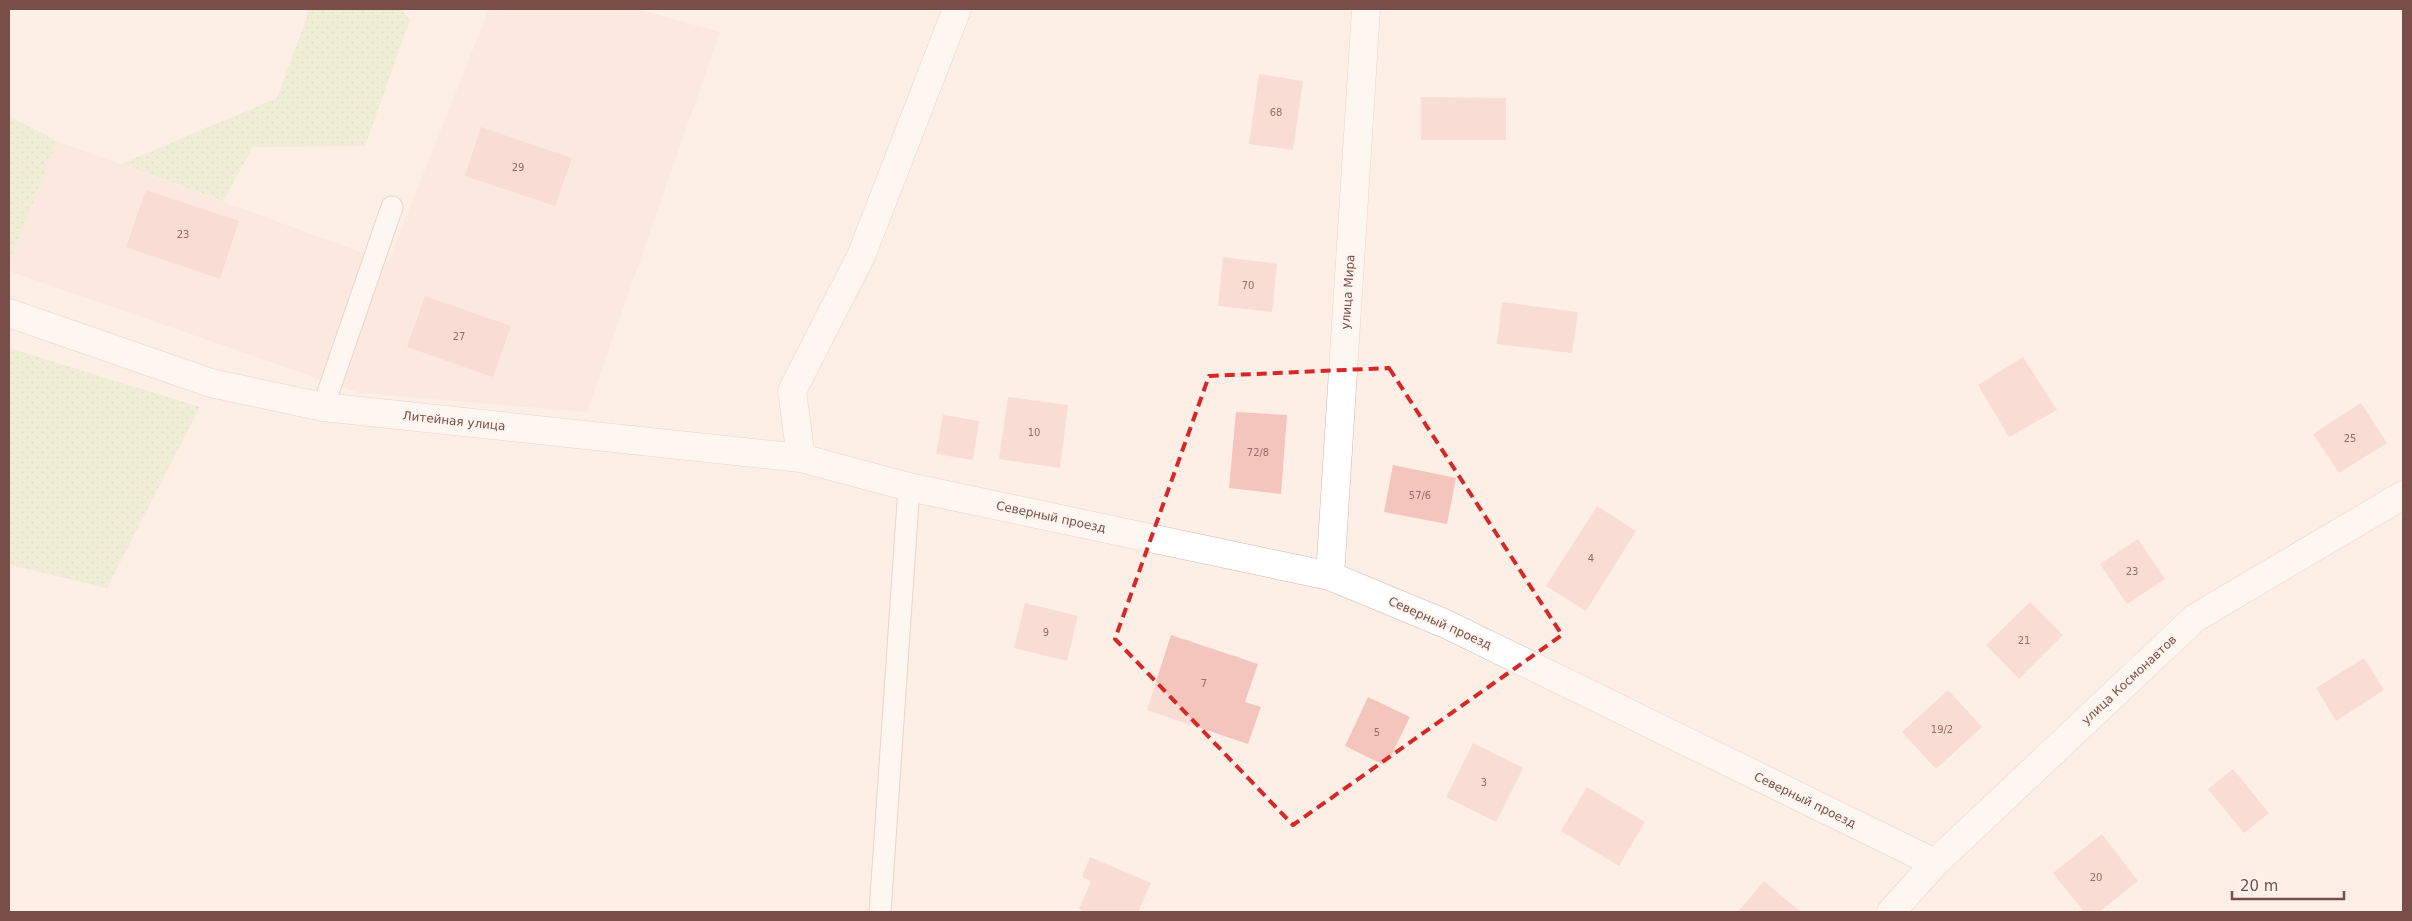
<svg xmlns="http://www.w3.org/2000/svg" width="2412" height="921" viewBox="0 0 2412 921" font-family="'DejaVu Sans',sans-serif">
<defs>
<pattern id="grass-dots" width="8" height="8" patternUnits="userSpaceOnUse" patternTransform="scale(1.25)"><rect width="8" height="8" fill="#deecc3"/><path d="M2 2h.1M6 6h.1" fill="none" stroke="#c2cca9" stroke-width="1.8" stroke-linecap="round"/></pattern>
</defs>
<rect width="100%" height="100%" fill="#fdefe6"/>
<path fill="#f8e1d7" d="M489,9h148l83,23 -133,380 -227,-19 -351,-122v-7l48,-123 331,121z"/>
<path fill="url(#grass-dots)" d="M305,9h96l9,11 -45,126 -112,1 -30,54 -102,-37 156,-66 31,-84z
M9,116l48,25 -48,123z
M9,348l191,59 -93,181 -98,-23z"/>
<path fill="#f4c5bc" d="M1259,74l44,7 -10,69 -44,-6z
M1421,97l85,1v42h-85z
M481,127l91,31 -17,48 -90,-30z
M146,190l93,31 -19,58 -94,-32z
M1223,257l54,7 -5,48 -54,-6z
M425,296l86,30 -18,51 -86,-30z
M1502,302l76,10 -6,41 -75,-9z
M2023,357l34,53 -48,27 -31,-52z
M1008,397l60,8 -8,63 -61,-9z
M2361,403l26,40 -48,30 -26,-39z
M1236,412l51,3 -6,79 -52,-6z
M943,415l36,6 -6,39 -37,-6z
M1393,465l63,13 -9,46 -63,-12z
M1597,506l39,25 -50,80 -40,-25z
M2138,539l27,40 -38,25 -27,-40z
M2030,602l33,33 -44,44 -33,-34z
M1025,603l53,13 -11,45 -53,-13z
M1171,635l87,29 -13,38 16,5 -13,37 -101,-34z
M2364,658l20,32 -48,31 -20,-33z
M1948,690l34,37 -46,42 -34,-37z
M1368,697l42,20 -24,49 -41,-20z
M1473,743l50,25 -27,54 -50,-25z
M2233,769l36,44 -25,20 -36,-44z
M1587,787l58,35 -26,44 -58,-35z
M2102,834l36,47 -39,31h-15l-31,-39z
M1090,857l61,26 -13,29h-51l-8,-3 12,-28 -9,-4z
M1764,881l37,31h-63z"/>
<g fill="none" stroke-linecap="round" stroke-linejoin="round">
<defs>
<path id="lane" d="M323,407l69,-200
M880,912l29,-425"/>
<path id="street" d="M9,313l202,70 112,24 478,51 108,29 421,89 116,48 489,239
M801,458l-9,-67 69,-135 96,-247
M1330,576l36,-567
M1891,912l44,-49 260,-245 208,-123"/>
</defs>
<use href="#lane" stroke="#d3b5ae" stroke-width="23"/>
<use href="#street" stroke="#d3b5ae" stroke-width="29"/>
<use href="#lane" stroke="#fff" stroke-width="21"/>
<use href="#street" stroke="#fff" stroke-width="28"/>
</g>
<path d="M0 0H2412V921H0ZM1389,368l173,267 -269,190 -178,-186 94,-263z" fill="#fdefe6" fill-opacity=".55" fill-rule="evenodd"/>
<path fill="none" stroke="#d62828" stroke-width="4" stroke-dasharray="10 6" stroke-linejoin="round" d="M1389,368l173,267 -269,190 -178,-186 94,-263z"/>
<g text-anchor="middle" stroke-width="4" stroke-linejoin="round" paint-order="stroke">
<g font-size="10" fill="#986c66">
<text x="1276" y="116">68</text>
<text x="518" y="171">29</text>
<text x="183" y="238">23</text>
<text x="1248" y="289">70</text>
<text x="459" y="340">27</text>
<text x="1034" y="436">10</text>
<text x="2350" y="442">25</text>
<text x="1258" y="456">72/8</text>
<text x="1420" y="499">57/6</text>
<text x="1591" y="562">4</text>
<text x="2132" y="575">23</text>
<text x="1046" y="636">9</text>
<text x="2024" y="644">21</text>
<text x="1204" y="687">7</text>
<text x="1942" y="733">19/2</text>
<text x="1377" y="736">5</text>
<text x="1484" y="786">3</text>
<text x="2096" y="881">20</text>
</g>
<g font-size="12" fill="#794e49" stroke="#fff4ee">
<text transform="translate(1348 292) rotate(-86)" y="4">улица Мира</text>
<text transform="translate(454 421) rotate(6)" y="4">Литейная улица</text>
<text transform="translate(1051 517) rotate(12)" y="4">Северный проезд</text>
<text transform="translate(1440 623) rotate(24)" y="4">Северный проезд</text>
<text transform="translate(2129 680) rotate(-43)" y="4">улица Космонавтов</text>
<text transform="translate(1805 800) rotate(26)" y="4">Северный проезд</text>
</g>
</g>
<rect width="2412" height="921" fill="none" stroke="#794e49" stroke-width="20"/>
<path d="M2232 891v8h112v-8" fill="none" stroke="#794e49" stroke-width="2.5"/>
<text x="2240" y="891" font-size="15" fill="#794e49" stroke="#fff4ee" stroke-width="4" paint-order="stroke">20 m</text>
</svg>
